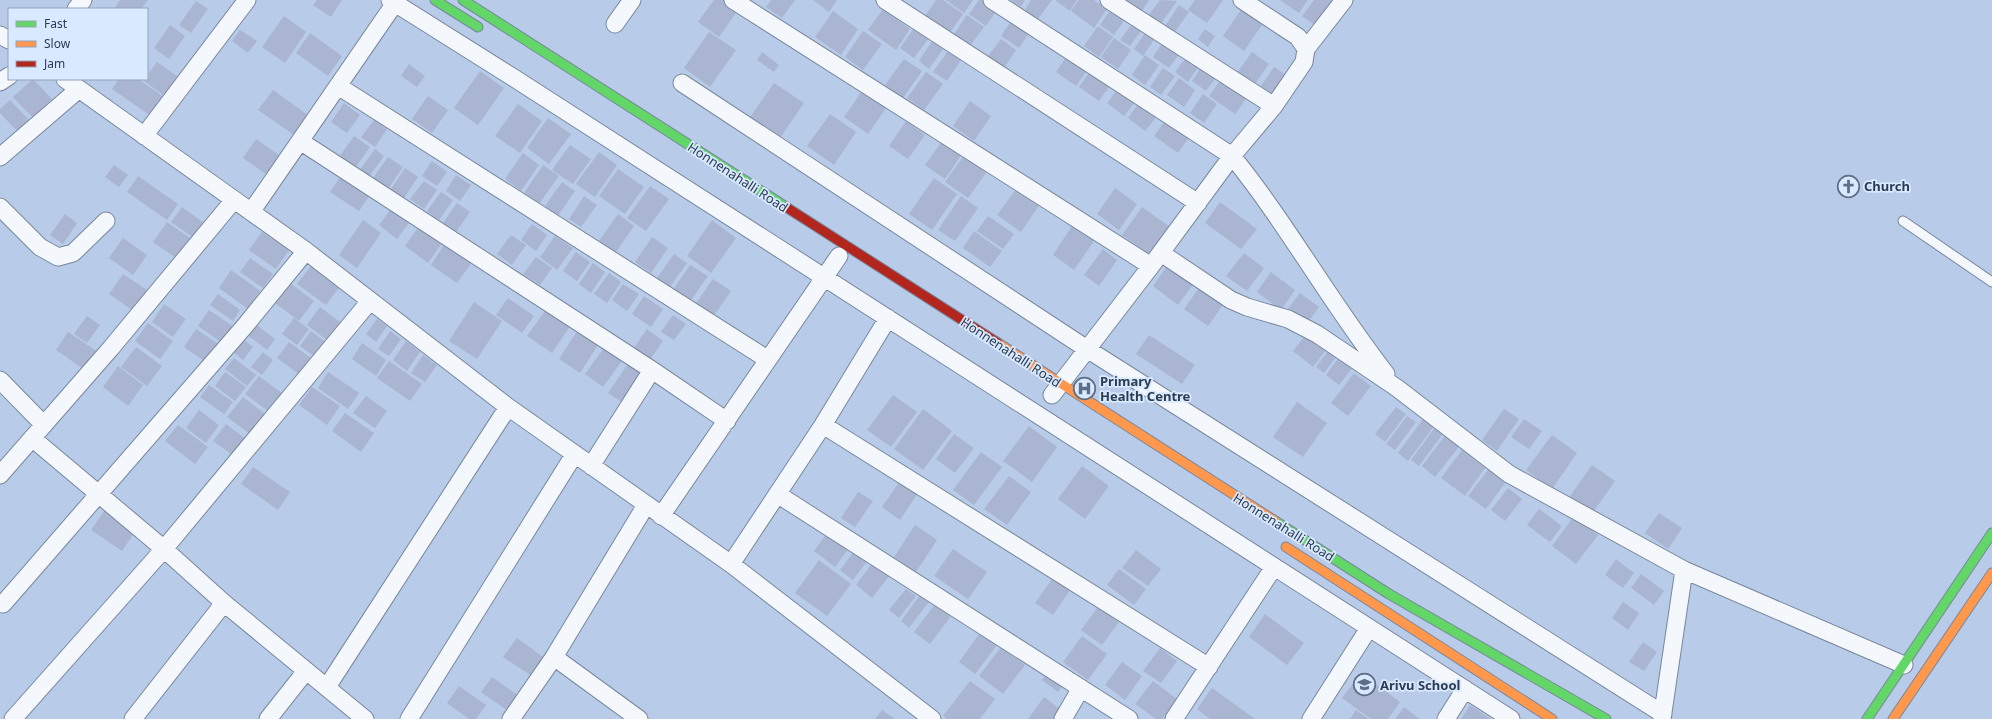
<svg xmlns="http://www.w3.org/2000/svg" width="1992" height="719" viewBox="0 0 1992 719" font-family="'Noto Sans',sans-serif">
<rect width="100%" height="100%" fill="#b8cce9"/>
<path fill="#a9b5d1" d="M120,0h28l-7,9h-27z
M317,0h25l-11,17 -18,-12z
M714,0h10l14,10 -19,27 -21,-15z
M771,0h24l-13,18 -16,-11z
M813,0h24l-8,12z
M936,0h7l20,14 -13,19 -25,-17z
M946,0h27l-9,13z
M979,0h10l10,7 -13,19 -17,-12z
M1011,0h14l-4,7z
M1031,0h21l-14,19 -13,-9z
M1057,0h20l-7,11 -14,-10z
M1079,0h15l13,9 -13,19 -23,-17z
M1125,0h24l-9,14 -17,-11z
M1160,0l17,1 -17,24 -12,-9z
M1195,0h28l-16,23 -19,-13z
M1280,0h28l-9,13z
M1314,0h20l-15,28 -17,-12z
M196,1l12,8 -17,24 -12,-8z
M1179,5l10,7 -15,21 -9,-7z
M1243,7l21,15 -20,29 -21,-15z
M1112,8l14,10 -12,17 -14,-10z
M883,9l27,20 -14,21 -28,-20z
M833,11l25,18 -17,26 -26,-18z
M967,15l17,12 -14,19 -16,-12z
M284,16l22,16 -21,31 -23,-16z
M1013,18l18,12 -12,18 -18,-12z
M1134,21l9,7 -13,18 -10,-6z
M170,25l15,11 -16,23 -15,-11z
M1098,26l15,11 -14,20 -15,-11z
M914,28l15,10 -15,20 -14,-10z
M1205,29l10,7 -7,11 -10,-8z
M240,30l17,11 -9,12 -16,-12z
M1147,30l9,7 -13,19 -9,-7z
M863,31l19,13 -19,26 -18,-13z
M709,32l27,18 -26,37 -26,-19z
M310,33l32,23 -14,20 -32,-23z
M1114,38l17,12 -13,19 -17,-12z
M1001,39l15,11 -12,18 -16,-12z
M1164,40l17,12 -12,16 -16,-11z
M932,41l11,8 -14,20 -10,-8z
M948,51l13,9 -14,21 -14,-9z
M762,52l17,13 -5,7 -17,-12z
M1252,52l17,12 -17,24 -17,-12z
M1068,54l20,15 -12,17 -20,-14z
M1145,55l14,10 -14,20 -13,-10z
M1187,56l13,9 -12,17 -13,-10z
M904,59l18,12 -19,27 -18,-13z
M157,62l23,16 -14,19 -22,-16 3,-2v-3z
M409,64l16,12 -8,11 -16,-11z
M1203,64l15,11 -12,16 -14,-10z
M1274,67l15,10 -18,26 -15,-10z
M1163,68l12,8 -14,19 -11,-8z
M1091,70l20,14 -12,17 -20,-14z
M480,71l24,17 -26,37 -24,-17z
M926,72l17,12 -19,26 -17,-12z
M1179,78l16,12 -11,17 -17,-12z
M1222,78l26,18 -13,18 -26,-18z
M33,79l19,20 -19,19 -20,-21z
M119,79h19l26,18 -13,19 -39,-27z
M774,83l30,20 -24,35 -30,-21z
M1121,85l17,13 -14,18 -17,-13z
M273,90l35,25 -14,20 -36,-25z
M862,91l24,17 -18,26 -24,-17z
M1203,94l14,10 -13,19 -14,-10z
M428,96l20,14 -16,23 -20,-14z
M10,100l20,21 -12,11 -18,-19v-4z
M1141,100l18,14 -14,17 -17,-13z
M970,101l21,15 -17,25 -21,-15z
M344,103l16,12 -13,18 -16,-11z
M518,104l24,17 -22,32 -25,-17z
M830,114l26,18 -22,33 -27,-19z
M1169,115l24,17 -15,21 -24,-17z
M548,118l23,16 -22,30 -22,-16z
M374,120l13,9 -12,18 -14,-10z
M906,121l19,14 -17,24 -19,-13z
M354,136l16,11 -15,21 -16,-11z
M256,139l30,21 -13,19 -30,-21z
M943,140l19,14 -17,25 -20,-14z
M570,145l21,14 -18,25 -21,-14z
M375,149l9,7 -15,21 -10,-6z
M599,152l18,13 -22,32 -19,-13z
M523,153l16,12 -18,26 -16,-12z
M965,154l23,16 -20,28 -23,-16z
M388,157l15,10 -15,22 -15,-11z
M432,161l15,11 -10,14 -15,-10z
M114,165l14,10 -9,12 -14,-10z
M543,165l16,11 -20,28 -15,-11z
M405,168l13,9 -14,21 -13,-9z
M618,169l26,18 -19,27 -26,-18z
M342,174l29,19 -12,18 -29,-19z
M456,175l15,10 -11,16 -14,-10z
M138,176l40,28 -11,16 -40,-28z
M934,178l23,16 -25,36 -23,-16z
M424,181l13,9 -13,19 -14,-10z
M562,182l13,9 -17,25 -13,-10z
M650,186l19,13 -23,32 -19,-13z
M1017,188l23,16 -19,28 -24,-17z
M1115,188l22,16 -18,26 -22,-16z
M441,192l12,8 -14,20 -12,-9z
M584,196l13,9 -16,22 -12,-8z
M961,196l17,12 -23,33 -17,-11z
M1220,202l37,27 -16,20 -36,-26z
M457,203l13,9 -14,20 -13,-9z
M393,206l19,13 -15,20 -18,-14z
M182,207l22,16 -10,15 -23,-16z
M1142,207l28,20 -19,28 -29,-20z
M65,214l12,9 -14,21 -13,-9z
M618,214l16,12 -18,26 -17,-11z
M988,216l26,18 -11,15 -26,-18z
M363,220l18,13 -24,35 -18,-13z
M712,220l24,18 -25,35 -24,-17z
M167,222l30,21 -14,20 -30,-21z
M532,224l15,11 -11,16 -15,-11z
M420,225l23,17 -15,21 -23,-17z
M1072,226l22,15 -20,29 -21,-15z
M974,231l28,20 -12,16 -27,-19z
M262,232l27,18 -13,19 -27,-19z
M511,235l15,10 -14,20 -15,-11z
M555,236l18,12 -16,22 -17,-13z
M652,237l16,11 -17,25 -16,-11z
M123,238l24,17 -14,20 -24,-17z
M445,243l27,19 -15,21 -26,-18z
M1103,249l14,11 -18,26 -15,-11z
M576,252l14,10 -13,19 -14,-10z
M1244,253l20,15 -17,23 -21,-15z
M674,254l13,9 -17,24 -13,-9z
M536,257l16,11 -12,17 -17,-11z
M250,258l23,16 -10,14 -23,-16z
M593,263l12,9 -14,21 -12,-9z
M1169,263l26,19 -17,23 -25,-19z
M690,265l18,11 -19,27 -17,-12z
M311,266l28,22 -13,17 -29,-21z
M231,270l29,21 -12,18 -29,-21z
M1271,272l24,18 -14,20 -24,-18z
M609,273l12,9 -14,21 -13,-9z
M123,274l27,18 -15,20 -26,-18z
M713,279l18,12 -18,26 -18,-12z
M290,283l24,18 -15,20 -24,-18z
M623,284l16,10 -12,17 -15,-11z
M1199,288l24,17 -15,21 -24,-17z
M1300,293l19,14 -13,18 -19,-15z
M218,294l22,16 -7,11 -23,-16z
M644,296l19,13 -12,18 -19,-13z
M508,298l26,18 -12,17 -26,-18z
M474,302l28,19 -25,38 -28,-18z
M164,304l22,15 -13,18 -21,-15z
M320,307l28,21 -13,18 -28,-21z
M547,308l24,17 -19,28 -25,-17z
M209,310l27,18 -11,17 -27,-19z
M673,315l13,9 -12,16 -13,-8z
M87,316l13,9 -13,18 -13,-9z
M294,318l15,11 -12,16 -15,-11z
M377,319l10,7 -11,16 -10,-8z
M148,323l25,18 -13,18 -25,-18z
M254,323l21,16 -8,11 -21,-16z
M579,328l21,14 -20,31 -21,-14z
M196,329l24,16 -13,18 -23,-16z
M647,329l16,12 -14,20 -16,-12z
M1310,329l20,16 -17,22 -20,-16z
M311,331l15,11 -11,15 -15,-11z
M390,331l11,8 -12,17 -11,-7z
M68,332l30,20 -13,18 -29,-20z
M1149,335l46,30 -13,19 -46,-30z
M244,340l9,7 -10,13 -9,-7z
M406,341l14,11 -13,19 -14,-11z
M289,342l26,19 -12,16 -26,-19z
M362,343l24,17 -10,16 -24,-17z
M606,345l18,13 -21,29 -18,-13z
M136,347l26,19 -15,20 -26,-19z
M1331,347l8,6 -15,20 -8,-6z
M263,352l10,8 -11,15 -11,-8z
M423,355l14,10 -12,17 -14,-9z
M1340,356l14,10 -15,19 -13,-10z
M234,358l22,17 -9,11 -22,-17z
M389,361l33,23 -12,17 -33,-23z
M630,361l18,13 -22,31 -18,-12z
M118,366l25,19 -15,21 -25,-19z
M225,372l21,15 -11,14 -20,-15z
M328,372l31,21 -11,16 -30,-21z
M1354,373l17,13 -23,30 -17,-13z
M259,376l27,20 -14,18 -27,-20z
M209,385l24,17 -9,12 -24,-17z
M312,387l28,19 -13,19 -28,-20z
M893,395l24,17 -26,35 -24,-17z
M366,396l21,15 -12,17 -22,-15z
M243,397l26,20 -15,20 -27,-20z
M1297,402l30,21 -24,34 -30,-20z
M1396,407l10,7 -21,28 -10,-8z
M923,409l29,22 -29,39 -29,-21z
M1504,409l15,10 -22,32 -15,-11z
M199,410l20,15 -13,18 -20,-15z
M345,413l29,20 -13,19 -29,-21z
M1407,416l9,6 -21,28 -9,-6z
M1424,418l10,8 -26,35 -10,-8z
M1524,419l18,12 -13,18 -18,-12z
M226,424l24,18 -12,17 -25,-18z
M178,425l30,22 -13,17 -30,-23z
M1029,426l28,21 -25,35 -29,-21z
M1436,426l8,6 -25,34 -8,-6z
M1447,433l14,11 -26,33 -13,-11z
M954,434l20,14 -19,25 -19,-14z
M1552,435l25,18 -25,36 -26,-19z
M1462,450l23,18 -20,28 -24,-18z
M981,452l21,15 -28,38 -21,-15z
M1592,465l23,16 -26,37 -23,-16z
M1082,466l27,20 -24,33 -27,-20z
M1491,466l17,13 -22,30 -18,-13z
M253,467l37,25 -12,18 -37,-26z
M1009,476l22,16 -24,33 -23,-16z
M900,481l18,12 -18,27 -18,-13z
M1508,488l14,11 -17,22 -14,-11z
M858,492l15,9 -18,26 -14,-9z
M106,508l31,21 -15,22 -31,-21z
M1539,509l23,17 -12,16 -23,-17z
M1659,513l23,15 -14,21 -23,-16z
M1574,516l24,19 -22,29 -24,-18z
M915,525l22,15 -21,32 -22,-15z
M828,532l21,16 -14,19 -21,-16z
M953,549l34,23 -19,27 -34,-23z
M855,550l13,10 -15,20 -13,-10z
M1136,550l25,19 -13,17 -26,-18z
M1616,559l18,14 -11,15 -18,-13z
M819,560l32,24 -24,32 -32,-23z
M873,562l17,13 -18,23 -16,-13z
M1119,569l27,20 -12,16 -27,-20z
M1641,574l23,17 -10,14 -23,-17z
M1053,578l17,12 -17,25 -18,-12z
M906,589l10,7 -17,22 -10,-8z
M920,595l9,7 -20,26 -8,-7z
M1623,602l16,11 -11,17 -16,-12z
M935,604l16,12 -21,28 -16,-12z
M1098,607l21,15 -17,23 -21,-15z
M1265,614l39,29 -17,22 -38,-28z
M980,633l17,12 -22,29 -16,-12z
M1082,636l25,18 -19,26 -25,-18z
M517,638l29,21 -13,18 -30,-20z
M1643,642l14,10 -13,19 -15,-9z
M1001,647l24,18 -22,29 -24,-18z
M1160,648l17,13 -16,22 -18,-12z
M1122,662l20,14 -17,24 -20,-15z
M1049,670l16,12 -7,10 -16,-12z
M1361,673l39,29 -12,17h-17l-29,-21z
M492,677l27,19 -11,15 -27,-19z
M970,681l25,18 -15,20h-33l-4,-3z
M1153,681l24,18 -15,20h-6l-21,-15z
M459,686l27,19 -10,14h-7l-22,-16z
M1212,688l43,31h-45l-13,-10z
M1044,697l20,15 -5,7h-31z
M1470,705l21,14h-30z
M1404,707l16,12h-25z
M882,710l13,9h-20z
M1356,710l13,9h-19z"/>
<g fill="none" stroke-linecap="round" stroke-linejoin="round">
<defs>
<path id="lane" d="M1903,221l89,61"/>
<path id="street" d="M390,0l124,78 997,641
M733,0l418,266
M885,0l313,203
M992,0l240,156c56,69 99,148 154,218
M1109,0l165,106
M76,9l7,-9
M615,24l17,-24
M0,35l9,5
M1306,49l38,-49
M65,79l241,172 202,156 223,157 201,155
M0,82l9,-6
M682,83l405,266 576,365
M338,86l429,273
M144,136l103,-136
M300,141l352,229 75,51
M0,157l79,-68
M0,207l40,40 18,10 15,-4 33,-32
M251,212l144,-209
M1161,253l70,47 16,7 41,12 29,15 80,54 112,86 175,96 220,95
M0,380l44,45
M1052,395l99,-129 81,-110 42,-50 30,-44 2,-13 -8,-12 -56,-37
M823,425l386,242
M32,438l132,111 60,54 141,116
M591,466l61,-96
M0,475l111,-127 123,-148
M777,494l352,225
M661,516l178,-260
M731,564l92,-139 65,-107
M3,604l241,-277 62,-76
M554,657l85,62
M327,687l181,-280
M13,719l151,-170 206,-248
M133,719l91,-116
M268,719l38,-48
M409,719l165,-264
M511,719l43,-62 92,-152
M1063,719l18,-31
M1174,719l100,-152
M1311,719l58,-91
M1446,719l19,-30
M1662,719l22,-149"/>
<path id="fast" d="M435,0l43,27
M463,0l323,207
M1275,521l114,73 217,125
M1867,719l125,-186"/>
<path id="slow" d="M998,343l277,178
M1286,547l266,172
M1893,719l99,-146"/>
<path id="jam" d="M786,207l212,136"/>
</defs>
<use href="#lane" stroke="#78879d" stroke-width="11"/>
<use href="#street" stroke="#78879d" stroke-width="19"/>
<use href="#fast" stroke="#78879d" stroke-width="11"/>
<use href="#slow" stroke="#78879d" stroke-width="11"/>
<use href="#jam" stroke="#78879d" stroke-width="11"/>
<use href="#lane" stroke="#f4f7fc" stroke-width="9"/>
<use href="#street" stroke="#f4f7fc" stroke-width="17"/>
<use href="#fast" stroke="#63d668" stroke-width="9"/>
<use href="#slow" stroke="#ff974d" stroke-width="9"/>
<use href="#jam" stroke="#b3261e" stroke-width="9"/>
</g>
<defs>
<symbol id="church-ring" viewBox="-11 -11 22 22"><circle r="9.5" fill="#d9e9ff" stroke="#5d6e86" stroke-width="1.5"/><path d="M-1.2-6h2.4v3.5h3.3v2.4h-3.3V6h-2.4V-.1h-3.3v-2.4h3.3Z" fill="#5d6e86"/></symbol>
<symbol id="hospital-ring" viewBox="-11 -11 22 22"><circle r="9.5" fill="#d9e9ff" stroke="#5d6e86" stroke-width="1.5"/><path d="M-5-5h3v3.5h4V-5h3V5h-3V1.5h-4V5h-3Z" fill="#5d6e86"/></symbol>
<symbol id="school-ring" viewBox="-11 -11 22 22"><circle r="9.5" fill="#d9e9ff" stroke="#5d6e86" stroke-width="1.5"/><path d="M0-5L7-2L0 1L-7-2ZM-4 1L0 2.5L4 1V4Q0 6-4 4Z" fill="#5d6e86"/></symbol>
</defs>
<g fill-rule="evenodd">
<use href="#church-ring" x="1836" y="174" width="25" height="25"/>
<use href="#hospital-ring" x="1072" y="376" width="25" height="25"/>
<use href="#school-ring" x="1352" y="672" width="25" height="25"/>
</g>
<g text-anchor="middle" stroke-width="3.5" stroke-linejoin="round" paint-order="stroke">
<g font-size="13" fill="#2c3c51" stroke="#d9e9ff">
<text transform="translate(738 177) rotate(33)" y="5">Honnenahalli Road</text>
<text transform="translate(1011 352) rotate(33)" y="5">Honnenahalli Road</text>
<text transform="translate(1284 527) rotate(32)" y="5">Honnenahalli Road</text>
</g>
<g font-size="13" font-weight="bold" fill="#2c3c51" stroke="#d9e9ff" text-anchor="start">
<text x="1864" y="191">Church</text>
<text x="1100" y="386">Primary<tspan x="1100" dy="15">Health Centre</tspan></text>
<text x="1380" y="690">Arivu School</text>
</g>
</g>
<rect x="8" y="8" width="140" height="72" fill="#d9e9ff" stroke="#94a4b9"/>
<rect x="16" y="21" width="20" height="6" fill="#63d668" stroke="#94a4b9"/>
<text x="44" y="28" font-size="12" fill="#2c3c51">Fast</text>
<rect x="16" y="41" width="20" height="6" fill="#ff974d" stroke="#94a4b9"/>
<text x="44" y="48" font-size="12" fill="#2c3c51">Slow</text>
<rect x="16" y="61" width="20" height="6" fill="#b3261e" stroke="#94a4b9"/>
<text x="44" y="68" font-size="12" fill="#2c3c51">Jam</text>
</svg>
